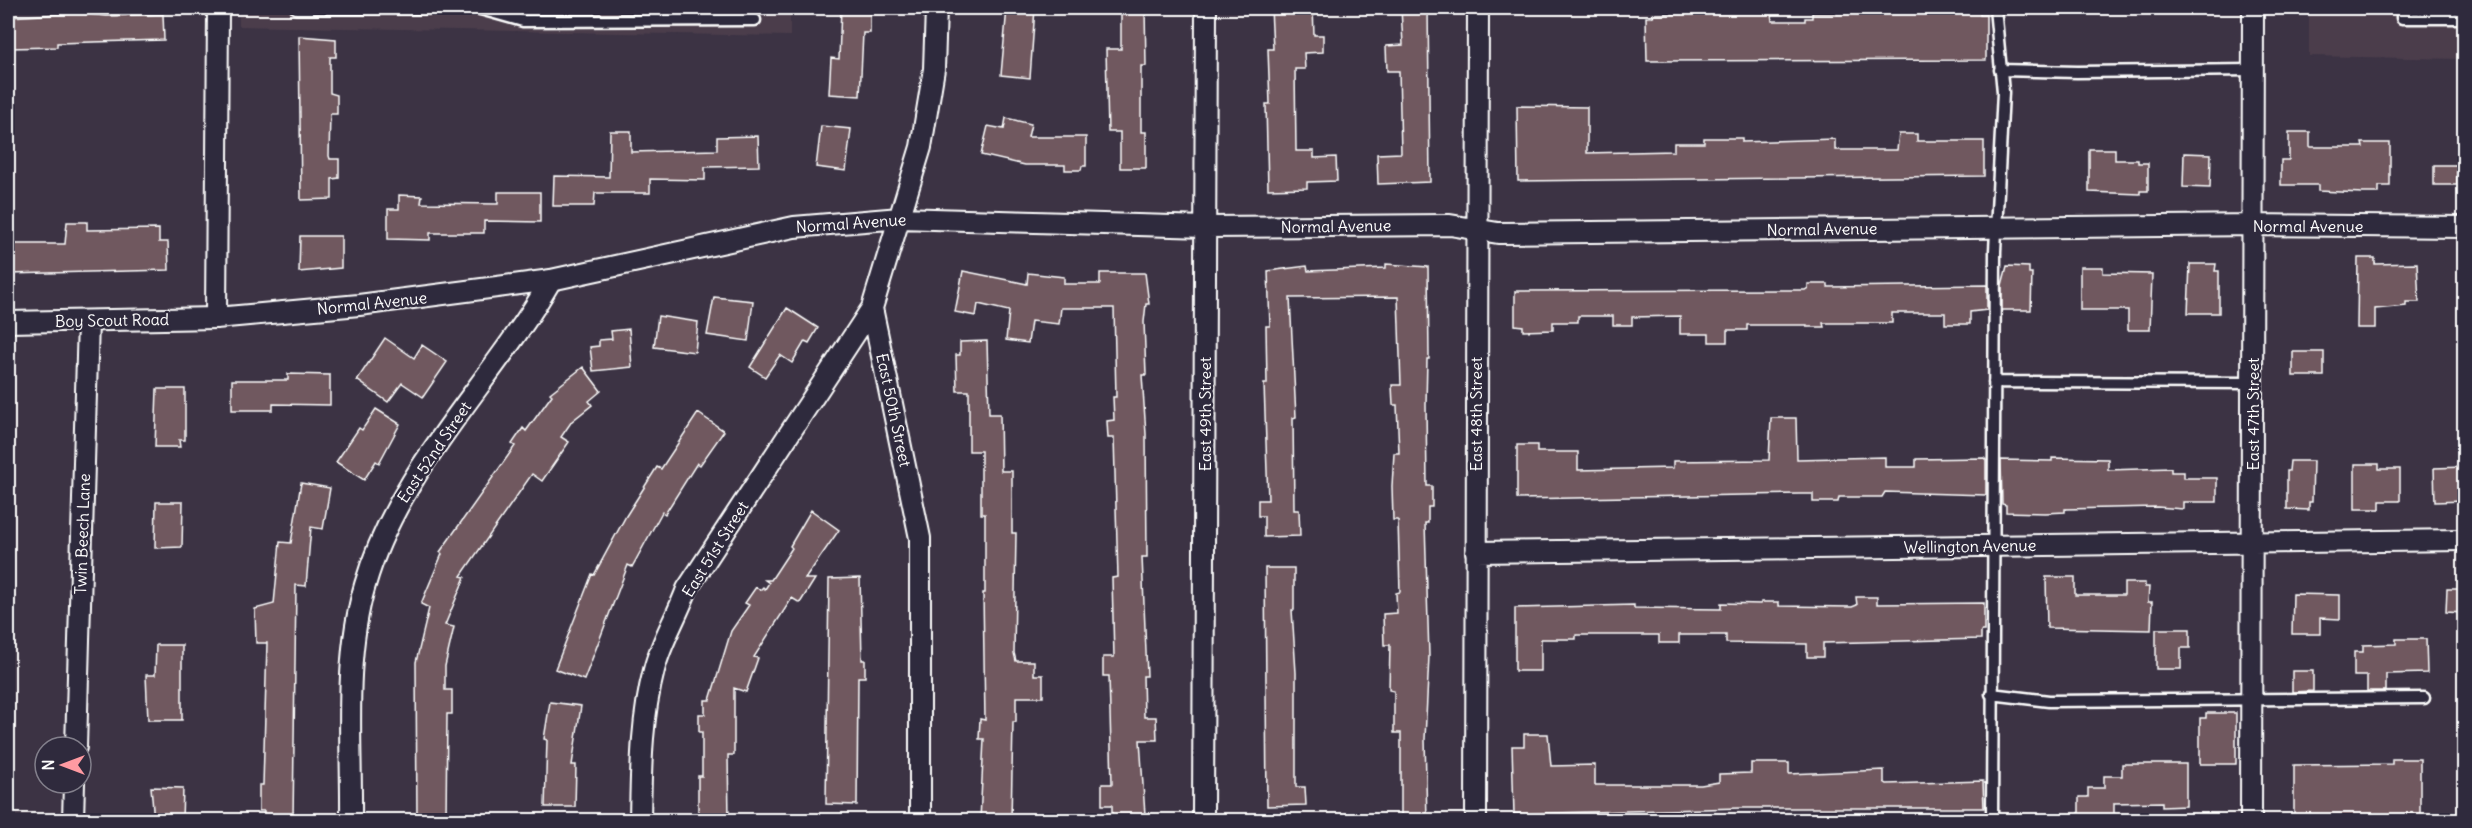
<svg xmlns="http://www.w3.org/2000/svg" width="2472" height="828" viewBox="0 0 2472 828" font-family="Delius,sans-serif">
<rect width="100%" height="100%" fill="#3c3344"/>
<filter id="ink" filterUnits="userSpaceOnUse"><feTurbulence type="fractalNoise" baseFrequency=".0167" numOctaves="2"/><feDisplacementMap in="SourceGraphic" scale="12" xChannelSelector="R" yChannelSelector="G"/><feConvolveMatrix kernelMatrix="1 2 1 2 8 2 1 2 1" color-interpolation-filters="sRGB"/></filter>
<g filter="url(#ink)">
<path fill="#4c3e4c" d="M239,8h551v28l-551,-10z
M2309,8h155v51l-155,-3z"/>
<path fill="#70595f" stroke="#fff" stroke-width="1.5" d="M841,8h29v25h-7l-3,63 -31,-2 2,-36 8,1z
M1007,8h28l-5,70 -29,-3z
M1121,8h24l1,58h-5v66h5v36h-26v-36h-12l-2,-83h15z
M1271,8h42l1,27h9v17l-19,1 1,16h-10l1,82h18v7l22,-1 1,24 -30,1v6l-39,1 -2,-85h4l-2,-55h5z
M1401,8h27l2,174 -52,2 -1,-30 24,-1 -2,-82h-12l-1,-25 17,-1z
M1771,12l1,9h33v-3h7v-5l168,-1v3h6v45l-339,1 -1,-44h7v-3z
M78,13l29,3 56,-2 1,26 -107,3v4l-49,1v-31z
M299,36l37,3v18h-6v36l7,2v19h-7l-1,42 1,3h9v19l-7,1v20l-31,1z
M1517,106l70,1v46l87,-2v-8h30v-5h38v4l93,-3v11h62l2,-16h18v7h67v35l-466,5z
M1006,118l25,6 -3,13h58v29h-4l-1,4h-16v-5h-40l-44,-10 7,-29 16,3z
M821,126l30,3 -5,42 -30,-4z
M610,131h21v21l86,-2v-13l41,-1 1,30 -54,1v13l-55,-1v14h-55l-1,13h-41l1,-30 55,1z
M2289,132h21v15h53l-1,-4h28v43h-11v7h-16l-45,-2v-6h-37v-25h8z
M2089,149h26v11h23v3h10v28h-8v3l-51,-2z
M2184,153l27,1 -1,34 -27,-1z
M2434,165h23v20h-23z
M498,192h42v30l-56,-1v12h-54v7l-42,-1v-30h11v-14l23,1 -1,7 77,1z
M67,222h20v8l72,-1v13h9l1,28 -161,4v-30h57z
M300,236h41v32l-42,4z
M2358,258h17v6l42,-1 2,39h-13v4l-31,3v19h-18z
M1386,264l42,3 1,92h-2l-1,46 1,81h5v21h-4v16h-3l4,133 -4,83 2,81h-26v-87h-7v-42l-5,-1 1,-45h-6l-1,-31 14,-1 -1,-20 4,-1 -2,-72h-5l-1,-34 2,-33h5l-2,-48h-4l-1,-20h9l-3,-88 -108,1 6,119 -3,1 1,92h5l1,26 -36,1v-21h-6v-16h10l-4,-116h3l-1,-58h4l-2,-55 39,-5 1,5 78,-3z
M2190,264h26l-1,7h4v42h-31z
M2007,266l22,1v6h3l-1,37h-29v-25z
M2080,267h23v6l49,1 -2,56h-22v-20h-48z
M963,271l64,13 1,-11 36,4v7h36v-11h45l4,31h-3l-2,18 2,53h-4l4,59 1,123h-5l5,119h-4l1,41h12l1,23h-17l5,75h-33v-10h-10v-21h10l-3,-108h-6v-19h11l-2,-79 6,-1 -4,-139h-6l-1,-17 7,-1 -1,-23h3l-2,-89h-53l-2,16 -28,-3 -3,22 -22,-3 3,-29 -31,-7 -2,12 -21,-4z
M1808,284h20v3l159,-2v25l-17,2v12h-25v-11h-53v10h-69l1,4h-17v-2h-60v5h-20v12h-18v-8h-29v-18l-48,1v8h-19v-9h-35v6h-25v8l-30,1v-5l-8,-1v-34l290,-1 3,-2z
M714,297l39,4 -5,40 -41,-6z
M787,308l31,20 -9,15 -4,-2 -13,22 -12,-8 -15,22 -15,-10z
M658,316l40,6 -3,30 -41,-5z
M629,329l3,38 -39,4 -3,-24 9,-1v-6l13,-1 -1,-8z
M385,338l29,20 8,-13 25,17 -24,35 -21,-14 -14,19 -31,-22z
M987,341l2,73h11l1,57h11v62h4l-2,120 2,8h18v14h9v22h-27v25h-3l-2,98h-31l4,-81h-5l1,-20 5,1 -2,-127h2v-79h-4v-63h-12v-60h-12l-1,-36h4v-13z
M2293,352h31v24h-31z
M583,367l18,24 -12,10 3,4 -20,16 -11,16 8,5 -27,39 -10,-7 -71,102 4,1 -20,48 9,2 -9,39v24h7v24h-5l-1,106h-29l-1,-158 13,-54 -8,-4 21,-50 -2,-2 75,-106 -3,-2 11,-16 3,3 26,-36 -2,-2z
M288,374l42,1v30l-57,-1v6h-41v-30h56z
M157,389h28v51h-6l1,7h-25z
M376,409l24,15 -21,39 -3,-2 -12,19 -28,-18 23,-34 3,2z
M698,413l26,18 -24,34 -3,-2 -32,51 -3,-2 -30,55 -4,-2 -44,115 -29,-11 37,-95 2,1 32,-59 31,-49 4,2z
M1771,418h25l1,41 88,-2v10h31v-8l68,-1 2,2v35l-101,-3 -3,5h-43l-1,5h-25v-8h-14l-282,5v-54h20v7h41v18l95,-2v-7l96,-1z
M2052,458l56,1v11l63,-2v4h13v6h33v24h-34v7l-26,-2 -92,2v3l-20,1 -39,-1v-7l-4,-1 -1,-44 51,1z
M2290,461h23l-1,41h-3v8l-22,-1v-38h2z
M2355,464h24v5h21v32h-20v8h-25z
M2464,467l-1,34 -28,1 -1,-34z
M301,483l29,5 -7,41 -12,-2 -5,59 -10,-1 -3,235h-29v-9h-5v-26h4l4,-142h-11l-1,-34 19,-5 6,-62 11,1z
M156,502h27l-1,45 -27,1z
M811,510l28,20 -34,49h10l-15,24 -8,-5 -38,59 4,1 -12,34 -12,-4v67h-6l1,64h-31v-43h4v-44h-3v-18h6v-14h5l21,-69 18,-26 -4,-2 11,-16 4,3 3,-3 2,2 4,-6 -4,-3h6l21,-32 -2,-2z
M1265,568h29v42h-2l4,63v114h9l1,18 -39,1z
M2046,577h29v18h49v-12h21v4h4l-1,15h4l-1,28 -104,-2z
M860,578l2,82h3v17h-7l-1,128 -31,-1 3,-225z
M2447,589h17v24l-18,-1z
M2293,594l47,1v24l-20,-1v16h-28z
M1856,597h21v7l107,-1v28h-3v8l-158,4v14h-16v-13l-81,-1v-8h-47v8h-20v-8h-83v4h-35v32h-26v-63l119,-3v3l87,1v-6l40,1v-2h18v4l73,1 5,-2z
M2156,629h34v19h-9v21h-25z
M2396,639h30l1,34 -41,1v17h-19v-15h-13v-24h9v-7l33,-1z
M156,645h26v75h-34l-2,-45h9z
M2292,671h21v20l-21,1z
M550,702l31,4 -9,59h4l-1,42h-30l2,-67 -3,-1z
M2206,713h30v51h-36v-46h6z
M1524,734h24l3,32 44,-1v20h106l18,-3v-8l32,-1v-10h38v11l95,-4v12l3,2 96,-3 1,27h-244l-226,6 -2,-68h12z
M2392,759h28v55l-51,1v4h-75v-54l98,-1z
M2122,764h64v42l-24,1v-5l-48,1v13l-35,1v-20h9v-9h16v-12h18z
M151,787l32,1 -1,32h-28z"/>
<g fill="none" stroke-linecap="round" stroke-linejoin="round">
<defs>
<path id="lane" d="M296,8h181l46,13 232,-1
M2402,8v10h60l-1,-10
M2000,70l77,2 176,-2
M1994,382l259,1
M1991,694l58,7 375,-3
M1992,820l3,-569 8,-159 -8,-84"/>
<path id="street" d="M216,318l2,-310
M8,322l208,-4 143,-13 192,-25 243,-53 106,-9 306,9 244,-2 48,8 756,-8 210,2
M1476,552l988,-12
M76,747l12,-426
M73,820l1,-37
M351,820c1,-77 -8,-160 14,-235 33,-116 127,-202 186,-305
M640,820c1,-51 1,-100 14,-150 7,-29 23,-53 33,-81l185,-281
M920,820v-282l-48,-230 49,-161 13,-78 2,-61
M1203,820l3,-812
M1476,820l2,-812
M2251,820l2,-812"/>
</defs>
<use href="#lane" stroke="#fff" stroke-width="15"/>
<use href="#street" stroke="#fff" stroke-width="24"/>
<use href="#lane" stroke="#2f2a3d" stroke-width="10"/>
<use href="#street" stroke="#2f2a3d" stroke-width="20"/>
</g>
</g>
<g text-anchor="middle" stroke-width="4.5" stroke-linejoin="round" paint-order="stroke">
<g font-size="16" fill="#fff" stroke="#2f2a3d">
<text transform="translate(851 223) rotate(-4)" y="6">Normal Avenue</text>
<text transform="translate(1336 226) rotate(-1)" y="6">Normal Avenue</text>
<text x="2308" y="232">Normal Avenue</text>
<text transform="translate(1822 229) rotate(-1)" y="6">Normal Avenue</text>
<text transform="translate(372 303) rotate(-6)" y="6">Normal Avenue</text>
<text transform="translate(112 320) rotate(-1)" y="6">Boy Scout Road</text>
<text transform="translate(894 410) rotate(78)" y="6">East 50th Street</text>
<text transform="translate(1205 414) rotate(-90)" y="6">East 49th Street</text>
<text transform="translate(1476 414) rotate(-90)" y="6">East 48th Street</text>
<text transform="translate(2253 414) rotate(-90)" y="6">East 47th Street</text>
<text transform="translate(434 452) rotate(-56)" y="6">East 52nd Street</text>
<text transform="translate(82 534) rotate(-88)" y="6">Twin Beech Lane</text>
<text transform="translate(1970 546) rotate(-1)" y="6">Wellington Avenue</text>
<text transform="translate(715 549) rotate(-58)" y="6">East 51st Street</text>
</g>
</g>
<rect width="2472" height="828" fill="none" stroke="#2f2a3d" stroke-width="30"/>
<rect x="15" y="15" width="2442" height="798" fill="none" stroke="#fff" stroke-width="2" filter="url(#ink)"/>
<g transform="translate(63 765) rotate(270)"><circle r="28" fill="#2f2a3d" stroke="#827f8b" stroke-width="1.5"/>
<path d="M0-4.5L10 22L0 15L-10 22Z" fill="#ff9aa2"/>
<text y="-9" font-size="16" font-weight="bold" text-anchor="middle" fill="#ffffff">N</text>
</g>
</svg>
